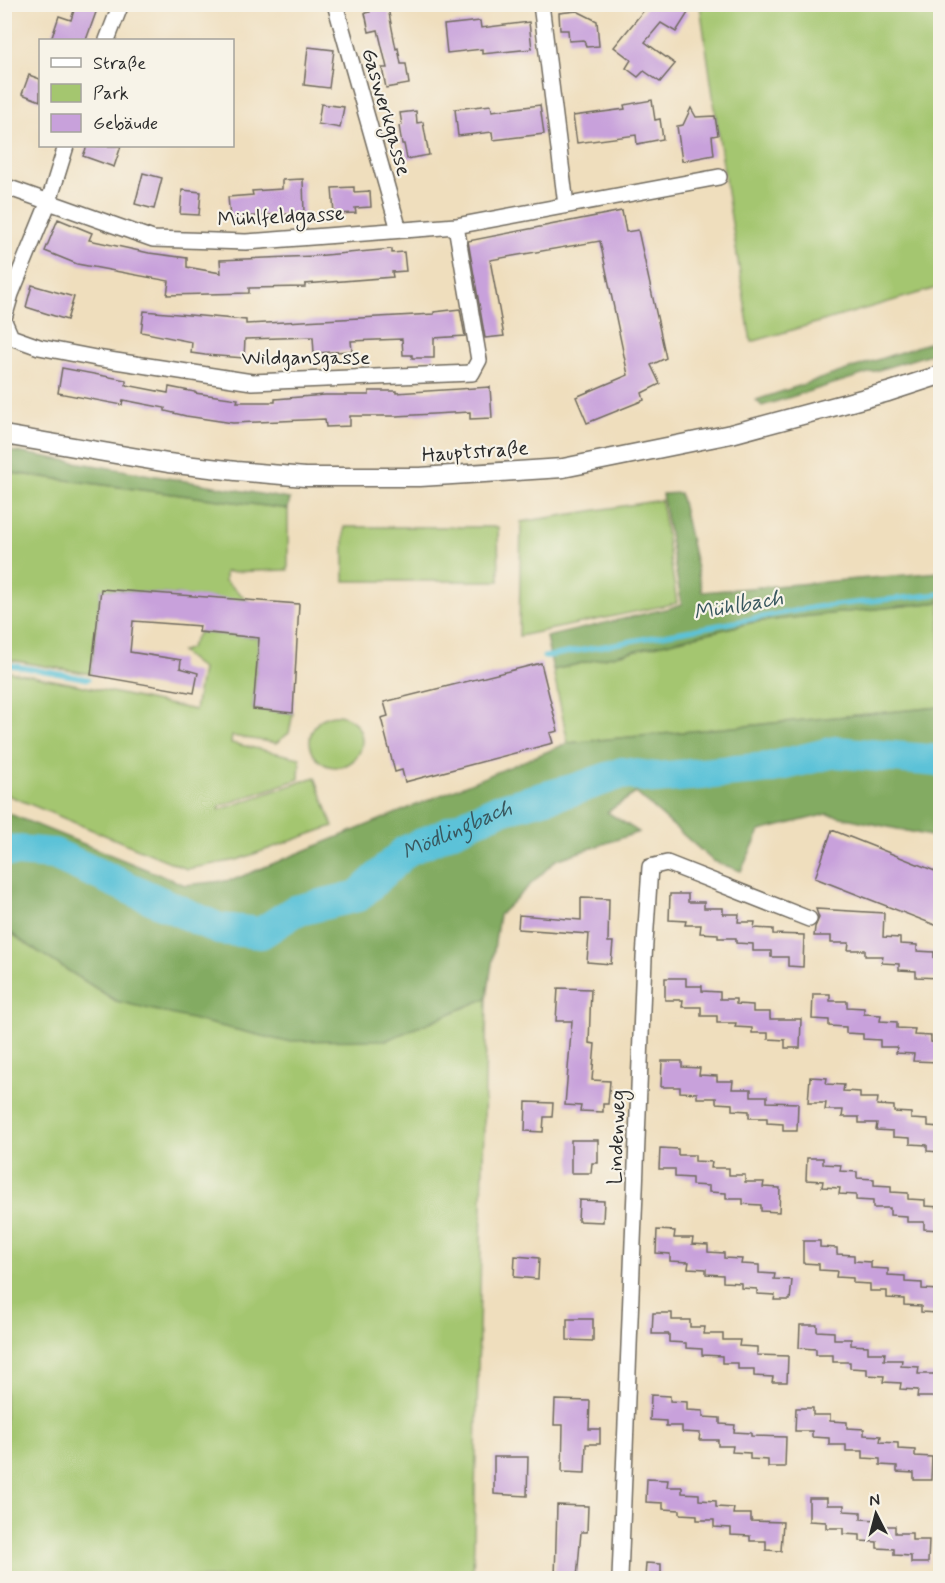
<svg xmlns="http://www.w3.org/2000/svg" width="945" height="1583" viewBox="0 0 945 1583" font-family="Mynerve,sans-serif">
<rect width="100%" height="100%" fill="#f7f3e8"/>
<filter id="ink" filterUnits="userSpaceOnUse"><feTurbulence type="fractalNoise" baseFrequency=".0167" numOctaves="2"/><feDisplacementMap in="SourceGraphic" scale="12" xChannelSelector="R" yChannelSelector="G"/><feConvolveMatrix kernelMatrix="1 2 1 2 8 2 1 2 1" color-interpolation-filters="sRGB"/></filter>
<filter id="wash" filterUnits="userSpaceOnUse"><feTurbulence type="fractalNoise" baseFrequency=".008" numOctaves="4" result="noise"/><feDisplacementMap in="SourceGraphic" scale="24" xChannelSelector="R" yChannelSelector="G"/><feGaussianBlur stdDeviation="1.35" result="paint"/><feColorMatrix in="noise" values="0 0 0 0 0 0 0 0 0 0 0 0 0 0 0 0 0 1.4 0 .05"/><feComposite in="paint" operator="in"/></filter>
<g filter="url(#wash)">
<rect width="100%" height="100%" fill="#efdebd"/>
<path fill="#a4c66f" stroke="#68784d" stroke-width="1.5" d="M700,5h240v282l-189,55 -25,-156z
M4,472l284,37v61l-63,2v9l24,20 -148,-12 -10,85 -86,-15z
M661,500l16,103 -158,33 2,-114z
M344,527h154l1,54h-155z
M940,602v105l-372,36 -15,-73 201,-48z
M199,632l60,6 -6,71 40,4 -4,20 -13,10 -44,-7 -1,7 69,15 -1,21 -79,27 -1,4 96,-33 18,49 -96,34 -50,9 -182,-75 -1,-123 65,12 126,27 7,-41 -21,-17 9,-4z
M310 741a26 26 0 1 1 52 0a26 26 0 1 1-52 0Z
M4,928l19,14 93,59 271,39 100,-42 -14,580h-468z"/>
<path fill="#83ab62" stroke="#576b46" stroke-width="1.5" d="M940,339v12l-178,55 -6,-6z
M5,450l285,49 -2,10 -283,-37z
M680,493l22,99 238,-20v30l-186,20 -201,48 -7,-33 136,-32 -20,-111z
M940,707v131l-113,-24 -67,17 -19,40 -28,-10 -77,-68 -29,19 32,20 -83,28 -57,55 -12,83 -100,42 -104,1 -167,-40 -93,-59 -18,-14v-116l180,73 48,-5 335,-137z"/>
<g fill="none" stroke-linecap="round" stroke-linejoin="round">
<path stroke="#5bc2d8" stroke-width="5" d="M544,657l272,-50 124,-13
M4,664l84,15"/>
<path stroke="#5bc2d8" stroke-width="32" id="s1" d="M4,850l50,4 165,75 42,4 34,-22 63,-15 48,-45 92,-41 78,-21 46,-16 34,5 113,-10 66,-16 105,9"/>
</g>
<g id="blocks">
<path fill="#c8a1db" d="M76,4h23l-13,36h-35l8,-24 12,4z
M369,4h16l1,5 2,-1 8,41 2,-1 3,16h5l3,20 -23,4 -4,-20h5l-9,-38 -9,2 -4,-19 5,-1z
M649,4h26l13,9 -12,19 -15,-9 -16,19 30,22 -15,18 -16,-11 -6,6 -12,-9 5,-8 -17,-13z
M577,11l20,10 2,25 -13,1 -2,-7 -15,1 -1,-11h-8l-1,-17z
M480,21l1,7 48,-6 3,27 -50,5v-5l-35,4 -3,-28z
M308,47l26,3 -5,38 -25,-3z
M29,75l11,4v22l-18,-7z
M652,100l3,20 5,-1 3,20 -26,5 -1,-9 -59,8 -4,-27 52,-7 -1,-4z
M321,104l23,3 -4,21 -22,-4z
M491,105l1,6 48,-6 4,29 -51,6 -1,-8 -34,4 -3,-27z
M691,108l5,9 19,-1 3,19 -6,1 2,19 -32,6 -5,-35 6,-1z
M416,111l1,12 6,-1 6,33 -22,4 -3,-15h-2l-3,-18 3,-1 -2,-12z
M87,146h34l-7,21 -31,-11z
M143,173l19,5 -8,31 -19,-5z
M303,179l1,36 -20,-1 -54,4 -2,-21 25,-2 -1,-4 30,-2v-9z
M354,187v5l16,-1 1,16 -16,1 1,5 -22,1 -2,-26z
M182,190l19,2 -2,23 -19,-1z
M622,211l4,21 12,-2 28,128 -15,7 9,19 -18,9 2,7 -57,23 -11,-26 52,-22 -28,-134 -110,19 14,76 -19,2 -17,-97z
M58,219l34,14 -3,7 60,13 38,5v9l34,6 -1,-13 94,-4 78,-7v4l12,-1 2,19 -14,1 1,5 -88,7v3l-56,1v5l-82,2 2,-14 -92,-17 -32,-13z
M32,285l42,12 -7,23 -41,-13z
M460,309l5,27 -31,2v20h-22v-3h-9l-1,-16 -51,2 1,10 -38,2 -1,-16 -68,2 -1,19 -39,-3 -14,-2 1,-11 -51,-10 3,-21 102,9v4l188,-10v-2z
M62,368l64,12v5l42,8 1,-6 26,5v1l43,6 -1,3h38v-3l50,-4h44v-4h27v2l94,-6 2,31 -22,1v-7l-74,4h-46v10l-24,1 -1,-8 -92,4 -47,-7 -21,-5v-3l-42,-8 -1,5 -64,-12z
M101,589l198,15 -6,109 -40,-4 6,-71 -60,-6 1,-6 -67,-5 -3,31 51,8 -1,8 18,5 -4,20 -103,-18z
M541,663l17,68 -8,2 3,10 -148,39 -3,-12 -7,2 -14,-54 7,-2 -4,-14z
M832,830l108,43v54l-125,-49z
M670,894h18v8h16v6h19v6h16l-1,8h17l-1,6 19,1v5l31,1 -1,32 -15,-1v-9h-17v-6h-18v-7l-17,-1v-5h-18v-4l-18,-1 1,-8h-16l1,-4 -17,-1z
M581,898l28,1 -1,43h5l-2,22 -24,-2 2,-28 -71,-5 1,-14 62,5z
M816,909l68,4 -1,24 17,1v6l17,1v6l17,1v6h6v20l-24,-1v-6l-17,-1v-6l-17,-1 1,-7h-18v-6h-17l1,-7h-18v-7h-17l1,-9 4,-9z
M665,978h21v8h16v5l18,1v7h16v5l17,1v7h17v7h31l-1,29h-15v-8l-17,-1v-6h-16v-5l-17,-1 1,-4h-19v-7h-16v-9h-19l1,-7h-18z
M558,988l33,1 -2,54 6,1 -3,36 18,1 -2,23h-5v8l-23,-1 1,-5 -16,-1 7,-84h-16z
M813,994h17v7h17v6l17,1v6l17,1 -1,6 17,1v6l18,1 -1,6 17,1v6l9,1v19l-27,-1 1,-7 -18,-1 1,-6h-17v-7l-17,-1v-5l-17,-1v-6l-17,-1v-6l-17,-1z
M662,1061h20v6l18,1 -1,7 18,1v5h16l-1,8h19v7h16v6l31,1 -1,28h-14v-7l-16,-1v-5h-18v-7l-17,-1v-6l-16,-1v-5h-19v-5l-17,-1v-5h-19z
M810,1077l17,1 -1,6 18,1 -1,6 17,1v6h18l-1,7 17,1v6l17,1v6l17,1v6l12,1v25l-13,-1v-6l-17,-1v-6l-17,-1v-6l-17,-1 1,-7h-18v-6h-17l1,-7h-18l1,-7h-18z
M526,1102l27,1 -1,14h-8l-1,15 -18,-1z
M571,1140h27v23h-6l-1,10h-20z
M660,1148l18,1v6h17v6l17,1 -1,6h18v7h16v7h19l-1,5 17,1 -1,24 -18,-1v-6l-18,-1v-5h-17v-6l-17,-1v-6l-17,-1v-7l-17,-1v-8h-16z
M807,1158h16v6l18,1 -1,6 17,1v6l17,1v6l17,1v6l17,1v6l17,1v6l15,1v23l-16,-1v-7h-17v-6l-17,-1v-7h-17v-7l-17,-1v-5l-17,-1 1,-6 -18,-1 1,-6 -17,-1z
M579,1200l25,1 -1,21 -25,-1z
M657,1230l18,1 -1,7h19l-1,6 16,1v7l16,1v5l18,1 -1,5 18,1v8l16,1 -1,5 18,1 -2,20h-16l1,-5 -18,-1v-5l-16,-1v-5l-18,-1v-7l-17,-1v-5l-18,-1 1,-6 -19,-1v-7l-14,-1z
M803,1241h17v6l17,1v6l17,1v6l17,1v6l17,1v6l17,1v6l17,1v6l17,1 -1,23 -17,-1v-6l-17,-1v-6l-17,-1v-7h-17v-7l-17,-1v-5l-17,-1 1,-6 -18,-1v-6l-16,-1z
M515,1256l24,2 -1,21 -24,-2z
M653,1313h19v7h18v7h15l-1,7h19v6h17l-1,6 18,1v8l31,1 -1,26h-15l1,-5 -19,-1v-7h-16v-6h-16v-7l-20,-1v-6l-16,-1v-5l-17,-1v-8h-17z
M567,1319h26v22l-26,-1z
M800,1325h17v6l17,1v7h17v6l17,1v7h17l-1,7h18l-1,6 18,1 -1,7h18l-1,23h-18l1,-7 -18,-1 1,-6 -18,-1 1,-6 -17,-1v-6l-17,-1v-6h-17v-7h-17v-6l-17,-1z
M651,1395l19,1v5l17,1v8l16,1v6l17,1v6l15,1 -1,7 17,1v3l35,1 -1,30h-17v-7l-18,-1v-6l-18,-1 1,-6h-15v-6h-19l1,-7 -18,-1v-6h-16v-5l-16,-1z
M555,1400l35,1 -1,28h11v15h-14l-1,29 -23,-1 1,-47h-9z
M796,1408h17v7h17v6l17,1v6l17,1v6l17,1 -1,6 18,1v6l17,1v6l17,1 -1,23h-17v-7l-17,-1v-6l-17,-1v-6l-17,-1v-7h-17v-6h-17v-7l-17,-1v-6h-17z
M494,1457h34l-1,39 -33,-2z
M647,1479l21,1 -1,7h15v6l17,1v6l17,1v6l18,1 -1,6h18v7l32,1 -2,29 -15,-1v-9h-16v-5l-19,-1v-7l-17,-1v-7h-17v-5l-17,-1v-4l-17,-1v-6l-17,-1z
M809,1498h18v7h17v6l17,1v7l17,1v6h17v7h17v7h17l-1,23h-17v-7l-17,-1v-6l-17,-1v-6l-17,-1v-6l-17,-1v-6h-17v-6l-17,-1z
M557,1505l31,1 -1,26h-6l-4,46h-22z
M646,1563l15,1v14h-16z"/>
</g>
</g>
<g filter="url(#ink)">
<use href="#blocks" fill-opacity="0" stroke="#706a5e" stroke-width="1.5"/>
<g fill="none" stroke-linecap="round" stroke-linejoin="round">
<defs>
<path id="minor" d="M335,4l64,226
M541,4l25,201
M107,40l14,-36
M4,186l149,53 93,3 210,-16 263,-49
M4,318l7,-24 38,-93 17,-55
M4,321l7,16 28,10 57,11 156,24 220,-9 7,-13 -23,-134
M620,1578l24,-620 6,-91 17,-4 142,56"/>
<path id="tertiary" d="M4,435l164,28 68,8 69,6h115l143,-9 168,-34 157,-42 52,-17"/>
</defs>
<use href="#minor" stroke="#706a5e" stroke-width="18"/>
<use href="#tertiary" stroke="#706a5e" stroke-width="21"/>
<use href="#minor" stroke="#fff" stroke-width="15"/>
<use href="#tertiary" stroke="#fff" stroke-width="18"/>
</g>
</g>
<g text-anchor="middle" stroke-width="4.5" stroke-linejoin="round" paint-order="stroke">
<g font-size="21" fill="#2b2b2b" stroke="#f7f3e8">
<text transform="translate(387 112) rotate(74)" y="7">Gaswerkgasse</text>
<text transform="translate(281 216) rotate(-3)" y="7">Mühlfeldgasse</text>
<text x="306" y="364">Wildgansgasse</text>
<text transform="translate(475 451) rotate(-4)" y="7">Hauptstraße</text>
<text transform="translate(616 1137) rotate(-88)" y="7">Lindenweg</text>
</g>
<g font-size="22" font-style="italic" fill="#39585f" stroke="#f7f3e8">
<text transform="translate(738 604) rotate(-10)" y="8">Mühlbach</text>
<text dy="8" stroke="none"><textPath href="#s1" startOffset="500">Mödlingbach</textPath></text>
</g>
</g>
<rect width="945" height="1583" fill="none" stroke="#f7f3e8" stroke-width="24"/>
<rect x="39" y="39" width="195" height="108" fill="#f7f3e8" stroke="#a5a39c" stroke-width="1.5"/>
<rect x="51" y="58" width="30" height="9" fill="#ffffff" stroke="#a5a39c" stroke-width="1.5"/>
<text x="93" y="69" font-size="18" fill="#2b2b2b">Straße</text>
<rect x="51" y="84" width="30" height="18" fill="#a4c66f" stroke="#a5a39c" stroke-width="1.5"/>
<text x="93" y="99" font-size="18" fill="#2b2b2b">Park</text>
<rect x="51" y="114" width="30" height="18" fill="#c8a1db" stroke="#a5a39c" stroke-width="1.5"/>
<text x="93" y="129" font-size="18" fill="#2b2b2b">Gebäude</text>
<g transform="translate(876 1514) rotate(354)" stroke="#f7f3e8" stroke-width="4.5" paint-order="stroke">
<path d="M0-4.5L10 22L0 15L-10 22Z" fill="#2b2b2b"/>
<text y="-9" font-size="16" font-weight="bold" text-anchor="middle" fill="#2b2b2b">N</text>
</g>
</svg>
